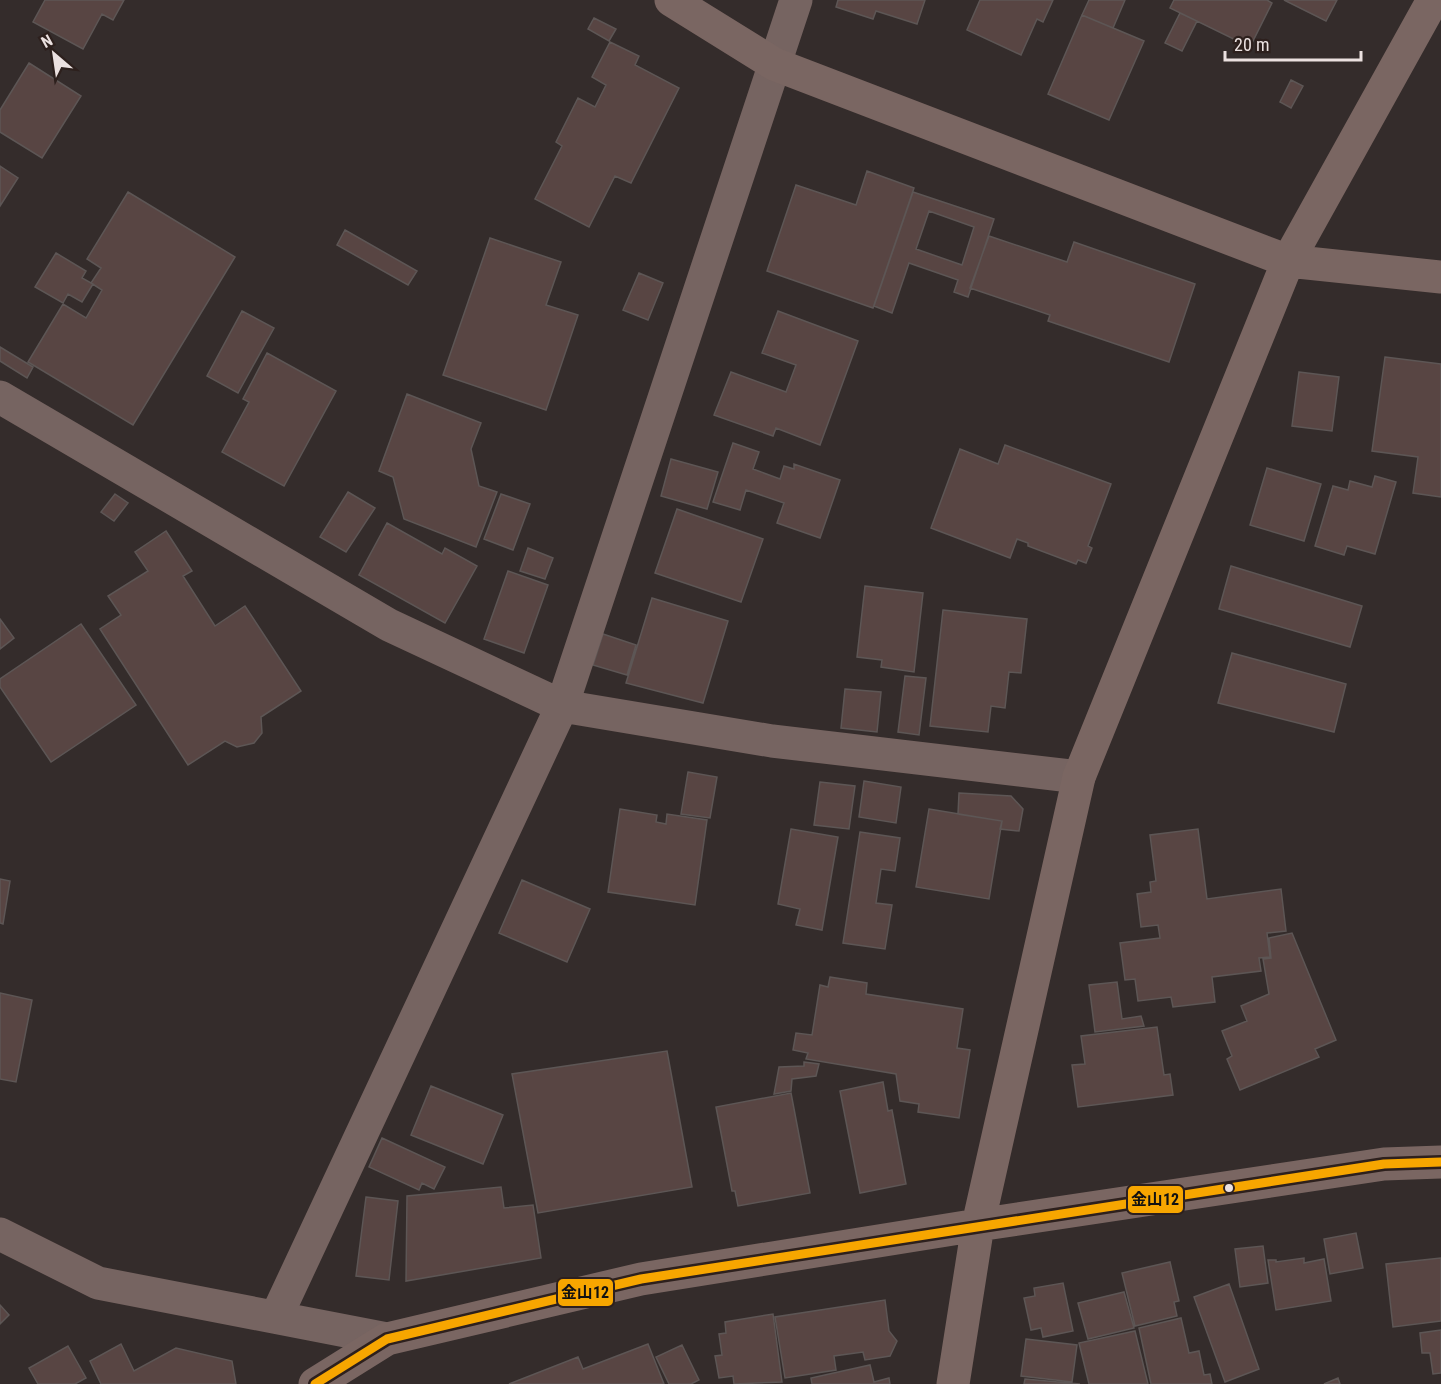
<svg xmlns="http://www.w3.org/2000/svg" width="1441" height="1384" viewBox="0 0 1441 1384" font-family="'Roboto Condensed','Noto Sans JP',sans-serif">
<rect width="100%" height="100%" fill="#342c2b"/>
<path fill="#584543" stroke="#5d5655" stroke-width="1.5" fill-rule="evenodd" d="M45,0h79l-11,20 -11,-6 -19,35 -50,-27z
M838,0h87l-8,24 -41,-13 -3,8 -37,-12z
M980,0h73l-10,22 -6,-3 -16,36 -54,-25z
M1089,0h36l-12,28 -31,-13z
M1174,0h93l5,3 -22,44 -80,-39z
M1284,0h53l-11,21z
M1180,13l17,8 -15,30 -17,-8z
M1082,15l62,26 -35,79 -61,-26z
M594,18l22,11 -7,12 -21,-12z
M610,42l29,14 -4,9 44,23 -48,95 -16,-7 -26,51 -54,-28 27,-53 -6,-4 22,-44 17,9 11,-22 -14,-8z
M29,63l52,33 -39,62 -42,-26v-22z
M1291,80l12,6 -12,22 -11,-6z
M0,166l18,12 -18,28z
M867,171l47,17 -41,120 -106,-37 29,-86 60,20z
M128,192l107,65 -102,168 -105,-63 35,-58 23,14 16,-28 -11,-7 10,-15 -14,-9z
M913,192l81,27 -26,78 -14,-5 4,-12 -49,-17 -17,50 -18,-7zM929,211l45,16 -12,38 -46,-16z
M345,230l72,41 -9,14 -71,-40z
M989,236l78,26 7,-20 121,42 -26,78 -121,-41 2,-6 -80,-27z
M490,238l71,24 -15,43 32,10 -32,95 -103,-35z
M56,253l30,18 -4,7 11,6 -11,18 -14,-8 -5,9 -28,-16z
M639,273l24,10 -15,37 -25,-10z
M242,311l32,17 -36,65 -31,-17z
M778,311l80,30 -38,104 -44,-17 -3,8 -59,-21 17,-43 55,20 10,-27 -34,-12z
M0,347l33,20 -6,11 -27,-17z
M267,353l69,38 -52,95 -62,-34 27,-50 -6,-3z
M1385,357l56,7v133l-28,-4 5,-36 -46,-6z
M1299,372l40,5 -7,54 -40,-5z
M407,394l74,29 -10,26 8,37 18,6 -21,55 -72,-28 -11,-42 -14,-6z
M733,443l26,9 -6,17 27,10 4,-13 10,3v-5l46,16 -20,58 -43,-15 7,-20 -38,-13 -6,20 -27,-8z
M1005,445l106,39 -23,62 4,2 -6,15 -8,-3 -2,4 -48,-18v-3l-11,-4 -7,19 -79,-30 29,-79 38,15z
M671,459l47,13 -11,37 -46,-13z
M1267,468l54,16 -17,57 -54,-16z
M1375,476l21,6 -21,72 -28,-8 -3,9 -29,-9 18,-60 15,4 2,-9 22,6z
M348,492l27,16 -29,44 -26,-15z
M115,494l13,9 -14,18 -13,-9z
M501,494l29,10 -17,46 -29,-11z
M677,509l86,30 -22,63 -86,-29z
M387,523l55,31 3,-6 32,18 -32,57 -86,-48z
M166,531l26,40 -9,5 32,50 30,-20 56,85 -40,26 1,16 -8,10 -17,4 -12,-6 -37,24 -88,-136 21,-14 -13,-19 40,-25 -13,-19z
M528,548l25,10 -8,21 -25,-8z
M1231,566l131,40 -12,41 -131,-38z
M508,571l40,14 -24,68 -40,-14z
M865,586l58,7 -9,79 -33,-5 1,-7 -25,-3z
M652,598l76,23 -25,82 -77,-20z
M943,610l84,9 -6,54 -12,-1 -4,36 -14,-2 -3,26 -58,-6z
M0,619l14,19 -14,11z
M81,624l55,81 -85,57 -51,-75v-8z
M603,634l33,11 -9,30 -34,-10z
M1232,653l114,31 -12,48 -116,-29z
M905,676l21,2 -7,57 -21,-3z
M845,689l36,3 -4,40 -36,-4z
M688,772l29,5 -7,41 -29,-4z
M864,781l37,6 -5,36 -37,-6z
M820,782l35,4 -6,43 -35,-4z
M959,793l52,3 12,13 -4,22 -19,-2 2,-8 -44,-7z
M620,809l37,6 -1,7 10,2 1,-10 40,6 -12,85 -87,-13z
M929,809l73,12 -13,78 -73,-12z
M791,829l47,8 -16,93 -26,-5 4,-16 -22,-5z
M1198,829l9,70 74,-10 5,42 -19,2 3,24 -11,1 2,13 -49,6 3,25 -42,5 -2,-10 -33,4 -3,-22 -10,1 -5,-37 40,-5 -2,-13 -17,2 -4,-33 14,-2 -1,-10 6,-1 -6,-46z
M860,832l40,6 -5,33 -14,-2 -5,34 16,2 -7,44 -42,-6z
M0,879l10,2 -7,43 -3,-1z
M522,880l68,29 -23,53 -68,-29z
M1292,933l44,107 -21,9 4,8 -79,33 -13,-31 5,-3 -10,-25 25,-10 -6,-15 28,-12 -6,-35 8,-1 -2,-20z
M830,977l37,6 -1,11 97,15 -6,39 13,2 -11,68 -41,-6 1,-8 -19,-3 -4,-27 -90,-15 2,-6 -15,-3 3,-17 16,2 8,-50 8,2z
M1117,982l5,37 19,-3 3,10 -49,6 -6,-47z
M0,993l32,7 -16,82 -16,-3z
M1157,1027l7,48 6,-1 3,21 -95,12 -6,-42 13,-1 -4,-28z
M667,1051l25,136 -154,26 -26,-139z
M804,1062l15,2 -3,12 -24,3 -1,12 -17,3 5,-27 25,-1z
M883,1082l5,29 4,-1 14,74 -46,9 -20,-102z
M431,1086l72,29 -20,49 -72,-29z
M791,1093l19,100 -72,13 -3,-15h-3l-16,-84z
M382,1138l63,29 -11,22 -12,-6 -3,7 -50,-23z
M501,1187l3,21 29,-3 8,53 -135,23 1,-85z
M366,1197l32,4 -9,79 -33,-4z
M1356,1233l7,35 -33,6 -6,-35z
M1263,1246l5,37 -28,4 -5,-38z
M1304,1258v5l20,-4 7,42 -55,9 -8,-50h8v2z
M1441,1258v63l-48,6 -7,-63z
M1170,1262l9,39 -5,1 3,14 -42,10 -13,-53z
M1063,1283l10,48 -30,6 -2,-9 -10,2 -7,-32 11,-2 -1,-8z
M1229,1284l30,85 -34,13 -31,-85z
M1124,1292l10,36 -46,11 -10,-36z
M885,1300l4,31 8,10 -7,15 -25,4 -2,-8 -29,4 2,14 -51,8 -10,-61z
M0,1305l9,10 -9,9z
M773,1314l9,68 -48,2 -1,-8 -14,2 -4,-22 7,-1 -3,-21 7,-1 -1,-11z
M1181,1318l8,35 10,-2 5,24 6,-1 2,10h-61l-12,-56z
M1441,1330v43l-8,1 -3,-21h-8l-2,-20z
M1135,1331l13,53h-59l-10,-41z
M1026,1339l51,6 -5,37 -51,-6z
M121,1344l13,27 42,-23 56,13 4,23h-135l-11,-23z
M648,1344l16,40h-155l69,-27 5,12z
M682,1345l17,35 -8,4h-22l-13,-27z
M68,1346l18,32 -11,6h-37l-9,-16z
M870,1365l4,17 15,-4 1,6h-78l-1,-6z
M1338,1378l2,6h-16z
M1025,1379l55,5h-56z"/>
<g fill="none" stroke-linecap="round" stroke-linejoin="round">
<path stroke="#766461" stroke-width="33" d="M0,397l389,228 173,81 210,35 307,36
M0,1234l98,49 289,56
M276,1317l286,-611 234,-706"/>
<path stroke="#7a6662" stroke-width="33" d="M671,0l103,64 514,197 153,16
M315,1384l72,-45 254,-60 337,-54 406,-61 57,-2
M953,1384l25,-159 101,-448 209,-516 145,-261"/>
<defs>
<path id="bus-1" d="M315,1384l72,-45 254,-60 743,-115 57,-2"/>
</defs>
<use href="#bus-1" stroke="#2d201d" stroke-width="14"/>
<use href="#bus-1" stroke="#f7a600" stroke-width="9"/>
</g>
<circle fill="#ebe1e0" stroke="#2d201d" stroke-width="2" cx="1229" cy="1188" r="5"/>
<g stroke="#2d201d" stroke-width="2">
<rect x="1127" y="1185" width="57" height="29" rx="6" fill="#f7a600"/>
<rect x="557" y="1278" width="57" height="29" rx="6" fill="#f7a600"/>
</g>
<g font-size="16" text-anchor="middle" font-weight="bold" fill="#111">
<text x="1155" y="1205">金山12</text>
<text x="585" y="1298">金山12</text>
</g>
<g transform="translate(54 54) rotate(331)" stroke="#2d201d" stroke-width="4.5" paint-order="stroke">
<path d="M0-4.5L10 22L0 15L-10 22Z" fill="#ebe1e0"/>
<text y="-9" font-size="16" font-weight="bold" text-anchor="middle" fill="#ebe1e0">N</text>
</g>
<path d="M1225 51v9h136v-9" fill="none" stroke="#ebe1e0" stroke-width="3"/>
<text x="1234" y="51" font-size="18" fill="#ebe1e0" stroke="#2d201d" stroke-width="4.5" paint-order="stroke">20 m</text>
</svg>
